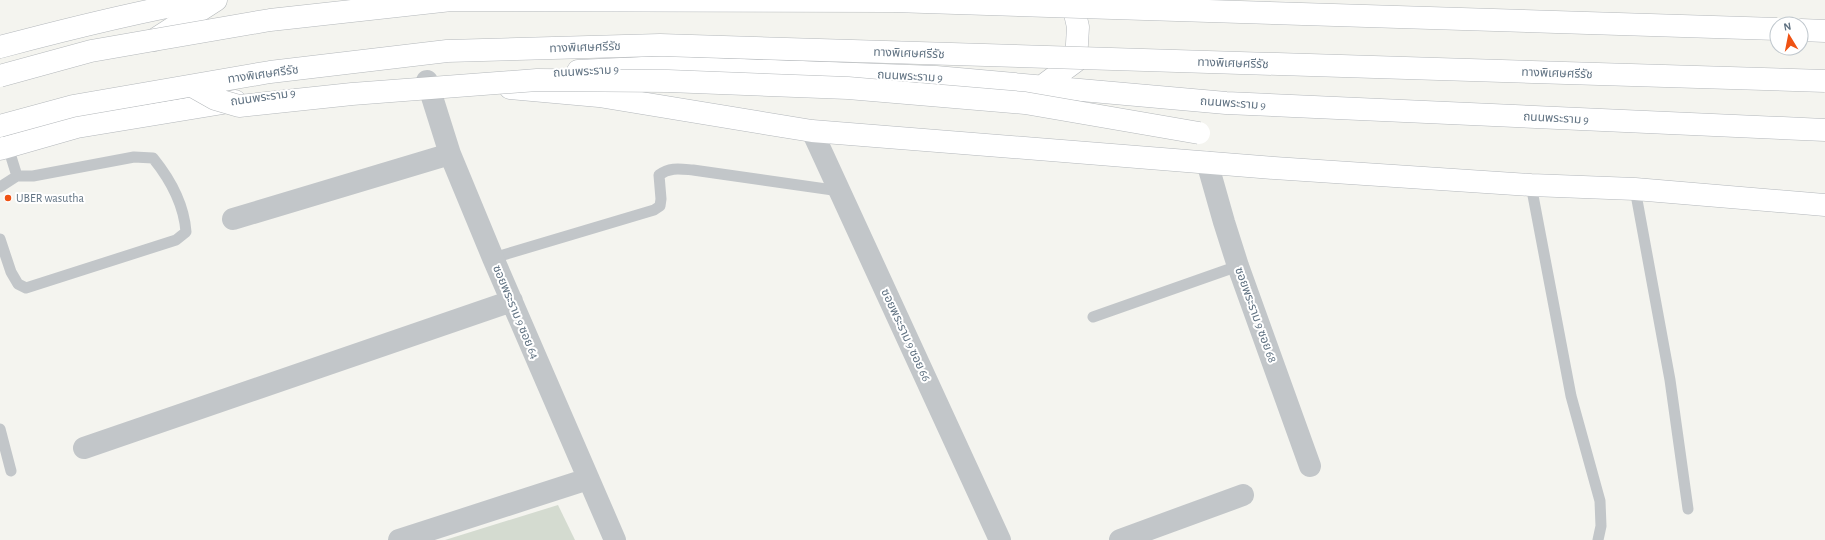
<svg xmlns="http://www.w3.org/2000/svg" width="1825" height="540" viewBox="0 0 1825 540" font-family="'Alegreya Sans','Noto Sans Thai',sans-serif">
<rect width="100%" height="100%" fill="#f4f4ef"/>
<path fill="#d4dbd0" d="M558,505l17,35h-130z"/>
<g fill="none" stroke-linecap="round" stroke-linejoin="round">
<defs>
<path id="primary" d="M0,47c68,-18 135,-35 204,-47
M578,71l85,-4 273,10 290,26 599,27
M1041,87l35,-26 2,-34 -6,-27
M510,88l89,8 213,35 462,37 257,17 104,4 190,16
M0,149l77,-22 158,-26"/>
<path id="motorway" d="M1801,30l24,1
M154,40l62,-40"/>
</defs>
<use href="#primary" stroke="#b3b7bb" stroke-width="23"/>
<use href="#motorway" stroke="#b4b8bb" stroke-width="23"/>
<path stroke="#c2c6c9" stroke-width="11" d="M1531,185l40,211 29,105 1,25 -3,14
M0,187l17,-11
M1635,189l35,191 18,129
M0,239l11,33 7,12 8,4 150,-48 10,-8c-2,-28 -16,-53 -33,-74l-19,-1 -101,19h-16l-9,-29
M493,258l161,-48 6,-4 1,-7 -2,-24c11,-8 21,-6 34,-5l147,21
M1093,317l145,-51
M0,429l11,42"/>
<path stroke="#c2c6c9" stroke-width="22" d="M427,81l23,73 43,104 122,282
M812,131l188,409
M1207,162l17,60 14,44 72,200
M233,219l217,-65
M84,448l428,-147
M399,540l189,-61
M1120,540l123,-45"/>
<use href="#primary" stroke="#fff" stroke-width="22"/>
<use href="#motorway" stroke="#fff" stroke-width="22"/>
<defs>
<path id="motorway-bridge" d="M0,76l91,-25 63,-11 116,-20 181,-20 442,1 884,28
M192,86l23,13 24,7 113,-12 185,-14 131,1 180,7 177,15 174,30
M0,126l73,-20 197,-34 177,-21 213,-6 1165,36"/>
</defs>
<use href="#motorway-bridge" stroke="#b4b8bb" stroke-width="23" stroke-linecap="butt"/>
<use href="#motorway-bridge" stroke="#fff" stroke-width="22"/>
</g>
<circle fill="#ef5213" stroke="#fff" stroke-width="1.5" cx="8" cy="198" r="4"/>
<g text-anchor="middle" stroke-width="4" stroke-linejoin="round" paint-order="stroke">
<g font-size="12" fill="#607282" stroke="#fff">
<text transform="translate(585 47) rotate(-2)" y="4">ทางพิเศษศรีรัช</text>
<text transform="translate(909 53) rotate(2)" y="4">ทางพิเศษศรีรัช</text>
<text transform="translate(1233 63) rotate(2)" y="4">ทางพิเศษศรีรัช</text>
<text transform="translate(586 71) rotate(-3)" y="4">ถนนพระราม 9</text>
<text transform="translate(1557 73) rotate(2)" y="4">ทางพิเศษศรีรัช</text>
<text transform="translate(263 74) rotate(-8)" y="4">ทางพิเศษศรีรัช</text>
<text transform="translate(910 76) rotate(3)" y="4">ถนนพระราม 9</text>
<text transform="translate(263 97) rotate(-8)" y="4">ถนนพระราม 9</text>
<text transform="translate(1233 103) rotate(4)" y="4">ถนนพระราม 9</text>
<text transform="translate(1556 118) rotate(3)" y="4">ถนนพระราม 9</text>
<text transform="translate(516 312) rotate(67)" y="4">ซอยพระราม 9 ซอย 64</text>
<text transform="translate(1256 315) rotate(70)" y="4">ซอยพระราม 9 ซอย 68</text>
<text transform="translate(906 335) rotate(65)" y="4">ซอยพระราม 9 ซอย 66</text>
</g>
<g font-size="12" fill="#607282" stroke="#fff" text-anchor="start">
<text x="16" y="202">UBER wasutha</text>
</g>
</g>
<g transform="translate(1789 36) rotate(350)"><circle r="19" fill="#ffffff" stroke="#bfc7cd"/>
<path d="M0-3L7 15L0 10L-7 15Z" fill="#ef5213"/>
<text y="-6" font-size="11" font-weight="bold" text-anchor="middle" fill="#607282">N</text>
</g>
</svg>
